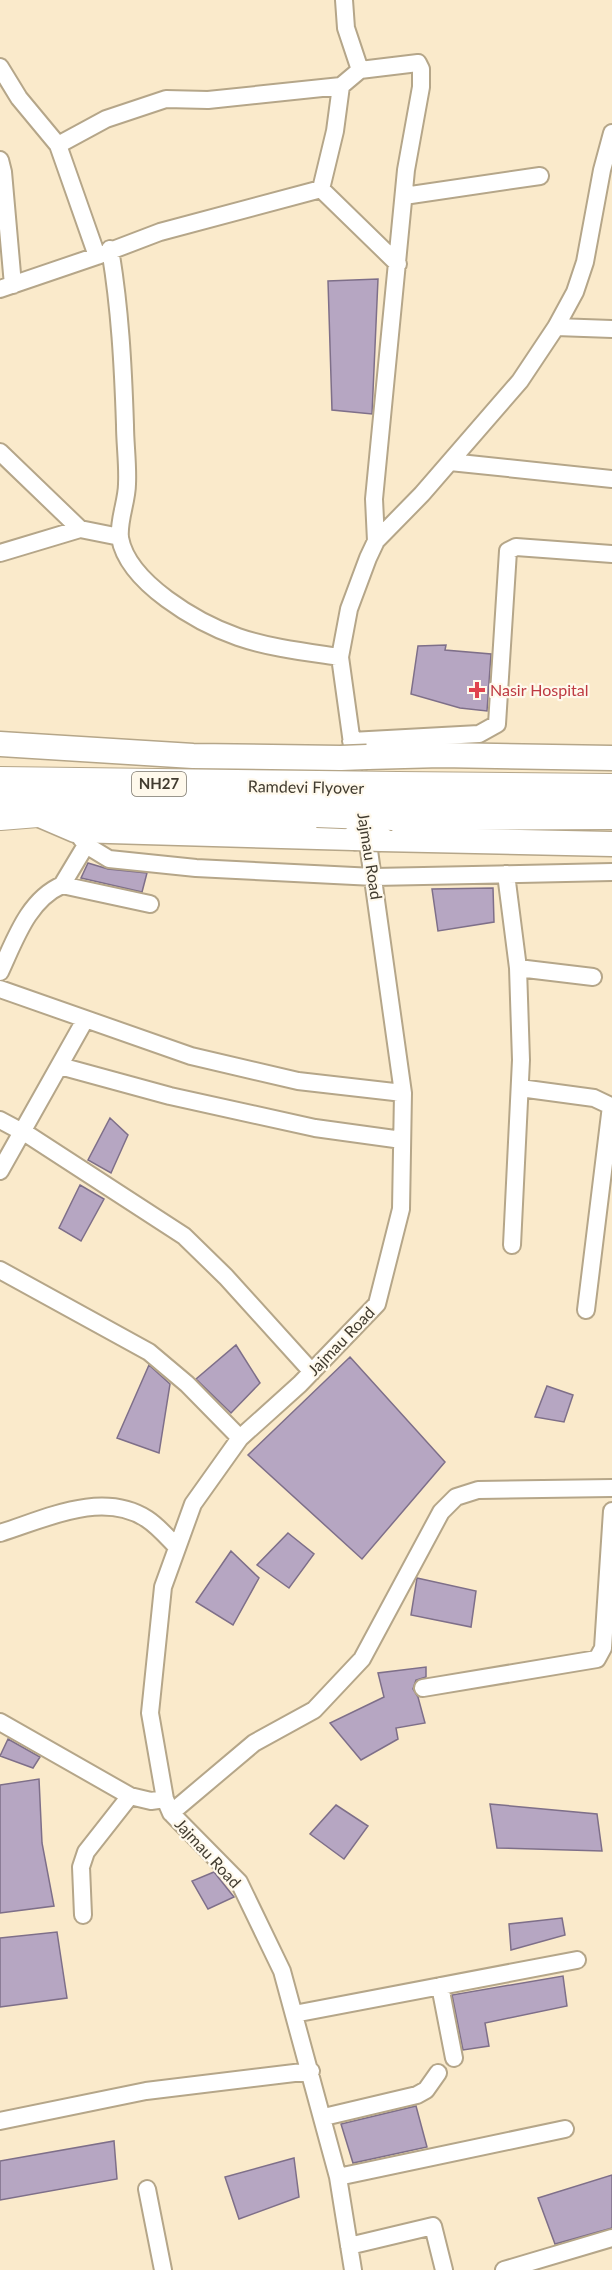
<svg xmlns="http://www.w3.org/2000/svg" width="612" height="2270" viewBox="0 0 612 2270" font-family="Lato,sans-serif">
<rect width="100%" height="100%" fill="#faeacb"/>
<path fill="#b6a6c2" stroke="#7e6f89" stroke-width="1.5" d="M378,279l-6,135 -40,-4 -4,-129z
M446,645l-1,5 46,4 -4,57 -27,-3 -49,-14 7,-48z
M88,863l20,6 39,4 -5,19 -61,-14z
M493,888l1,34 -56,9 -6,-42z
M110,1118l18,17 -17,38 -23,-13z
M80,1185l24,14 -23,42 -22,-13z
M236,1345l24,38 -29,30 -35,-34z
M350,1357l95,105 -83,97 -114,-104z
M149,1365l21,19 -11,69 -42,-15z
M547,1386l26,9 -9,27 -29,-5z
M288,1533l26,21 -25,34 -32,-23z
M231,1551l28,27 -26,47 -37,-23z
M417,1578l59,13 -5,36 -60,-12z
M426,1667v10l-10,3 -3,9 5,8 7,26 -29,5 2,11 -37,21 -31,-37 54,-26 -6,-24z
M8,1739l32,18 -7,11 -33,-12z
M39,1779l3,64 12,63 -54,7v-128z
M490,1804l107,10 5,37 -105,-3z
M336,1805l32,21 -24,33 -34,-25z
M214,1872l20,25 -26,12 -16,-28z
M562,1918l3,17 -54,15 -2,-26z
M57,1932l10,66 -67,9v-69z
M563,1976l4,30 -82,17 4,23 -26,4 -11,-55z
M416,2106l11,41 -74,16 -12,-39z
M114,2141l3,38 -117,21v-39z
M294,2158l5,39 -60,22 -14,-42z
M612,2175v53l-57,16 -17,-46z"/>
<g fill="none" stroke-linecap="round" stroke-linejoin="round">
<defs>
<path id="street" d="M344,0l2,28 14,42
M0,67l19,31 39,47 39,111 63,-24 161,-43
M341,86l-6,45 -14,58 77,75
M58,145l48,-26 60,-20 42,1 133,-14 19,-16 58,-7 3,6v18l-15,83 -32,329 2,42
M0,160l3,12 10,113
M404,196l136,-20
M110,249c10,59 13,116 15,176 0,19 3,39 2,59 0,17 -9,37 -7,54 8,45 78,85 118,99 32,11 68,15 102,20
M0,289l97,-33
M556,327l56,2
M0,452l80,77
M450,462l162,17
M0,553l80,-24 40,8
M351,741l128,-7 18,-10 11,-173 8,-4 96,7
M355,765l-15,-108 9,-48 19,-51 8,-17 46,-47 98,-113 36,-54 19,-35 10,-30 17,-92 10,-37
M75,830l11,15 23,14 87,9 178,9 238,-5
M506,874l12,94 3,92 -9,185
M62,885l24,-40
M518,968l75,9
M0,972c15,-32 28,-72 62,-87l88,19
M0,989l191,67 107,25 105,12
M60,1066l110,30 145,32 87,12
M520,1088l74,10 17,8 -25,204
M0,1120l30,16 154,100 42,41 86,95
M0,1171l85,-151
M0,1270l149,82 38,32 53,54
M0,1533c45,-14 102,-43 147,-14 11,7 21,19 30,28
M423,1688l174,-29 6,-11 9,-137
M0,1722l130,74 21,5 14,-2
M171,1813l83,-70 60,-33 48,-51 79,-147 15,-15 22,-7 134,-2
M83,1915l-2,-48 5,-15 44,-56
M440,1986l14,72
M294,2014l283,-54
M324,2117l93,-22 9,-5 12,-17
M0,2121l146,-30 165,-20
M338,2177l227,-48
M147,2189l16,81
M349,2246l84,-20 11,44
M353,2270l-15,-93 -56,-206 -43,-89 -68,-69 -6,-14 -15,-86 13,-126 30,-83 47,-66 60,-54 77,-80 24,-95 2,-116 -37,-264
M504,2270l108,-32"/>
<path id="secondary" d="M0,744l193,12 148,2
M367,757l74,-2 171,3
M33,812l42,18 279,8
M381,839l231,5"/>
<path id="highway" d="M0,783l317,4
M397,788l215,2
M0,814l99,-8 218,5
M393,814l219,-1"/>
</defs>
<use href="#street" stroke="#b5a689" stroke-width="20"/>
<use href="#secondary" stroke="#b5a689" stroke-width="27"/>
<use href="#highway" stroke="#b5a689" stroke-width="34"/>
<use href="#street" stroke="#fff" stroke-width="16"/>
<use href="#secondary" stroke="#fff" stroke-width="24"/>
<use href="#highway" stroke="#fff" stroke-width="32"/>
<defs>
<path id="secondary-bridge" d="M341,758l26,-1
M354,838l27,1"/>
<path id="highway-bridge" d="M317,787l80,1
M317,811l76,3"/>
</defs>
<use href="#secondary-bridge" stroke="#b5a689" stroke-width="27" stroke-linecap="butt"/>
<use href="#highway-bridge" stroke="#b5a689" stroke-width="34" stroke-linecap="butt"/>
<use href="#secondary-bridge" stroke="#fff" stroke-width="24"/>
<use href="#highway-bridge" stroke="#fff" stroke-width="32"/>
</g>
<path fill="#e0444e" stroke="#fff9ec" stroke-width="2" d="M474 681h6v6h6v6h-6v6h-6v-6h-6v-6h6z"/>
<g text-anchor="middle" stroke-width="4.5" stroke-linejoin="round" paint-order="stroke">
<rect fill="#fff9ec" stroke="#7a7468" stroke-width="1.5" x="132" y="772" width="54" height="24" rx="4.5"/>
<g font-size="15" font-weight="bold" fill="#413b2f">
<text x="159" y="789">NH27</text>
</g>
<g font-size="16" fill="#be3a42" stroke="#fff9ec" text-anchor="start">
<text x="490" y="696">Nasir Hospital</text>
</g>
<g font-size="16" fill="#413b2f" stroke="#fff9ec">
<text transform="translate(306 787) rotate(1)" y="6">Ramdevi Flyover</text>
<text transform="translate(370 856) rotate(81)" y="6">Jajmau Road</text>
<text transform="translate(341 1341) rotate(-46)" y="6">Jajmau Road</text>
<text transform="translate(208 1853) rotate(47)" y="6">Jajmau Road</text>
</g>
</g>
</svg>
